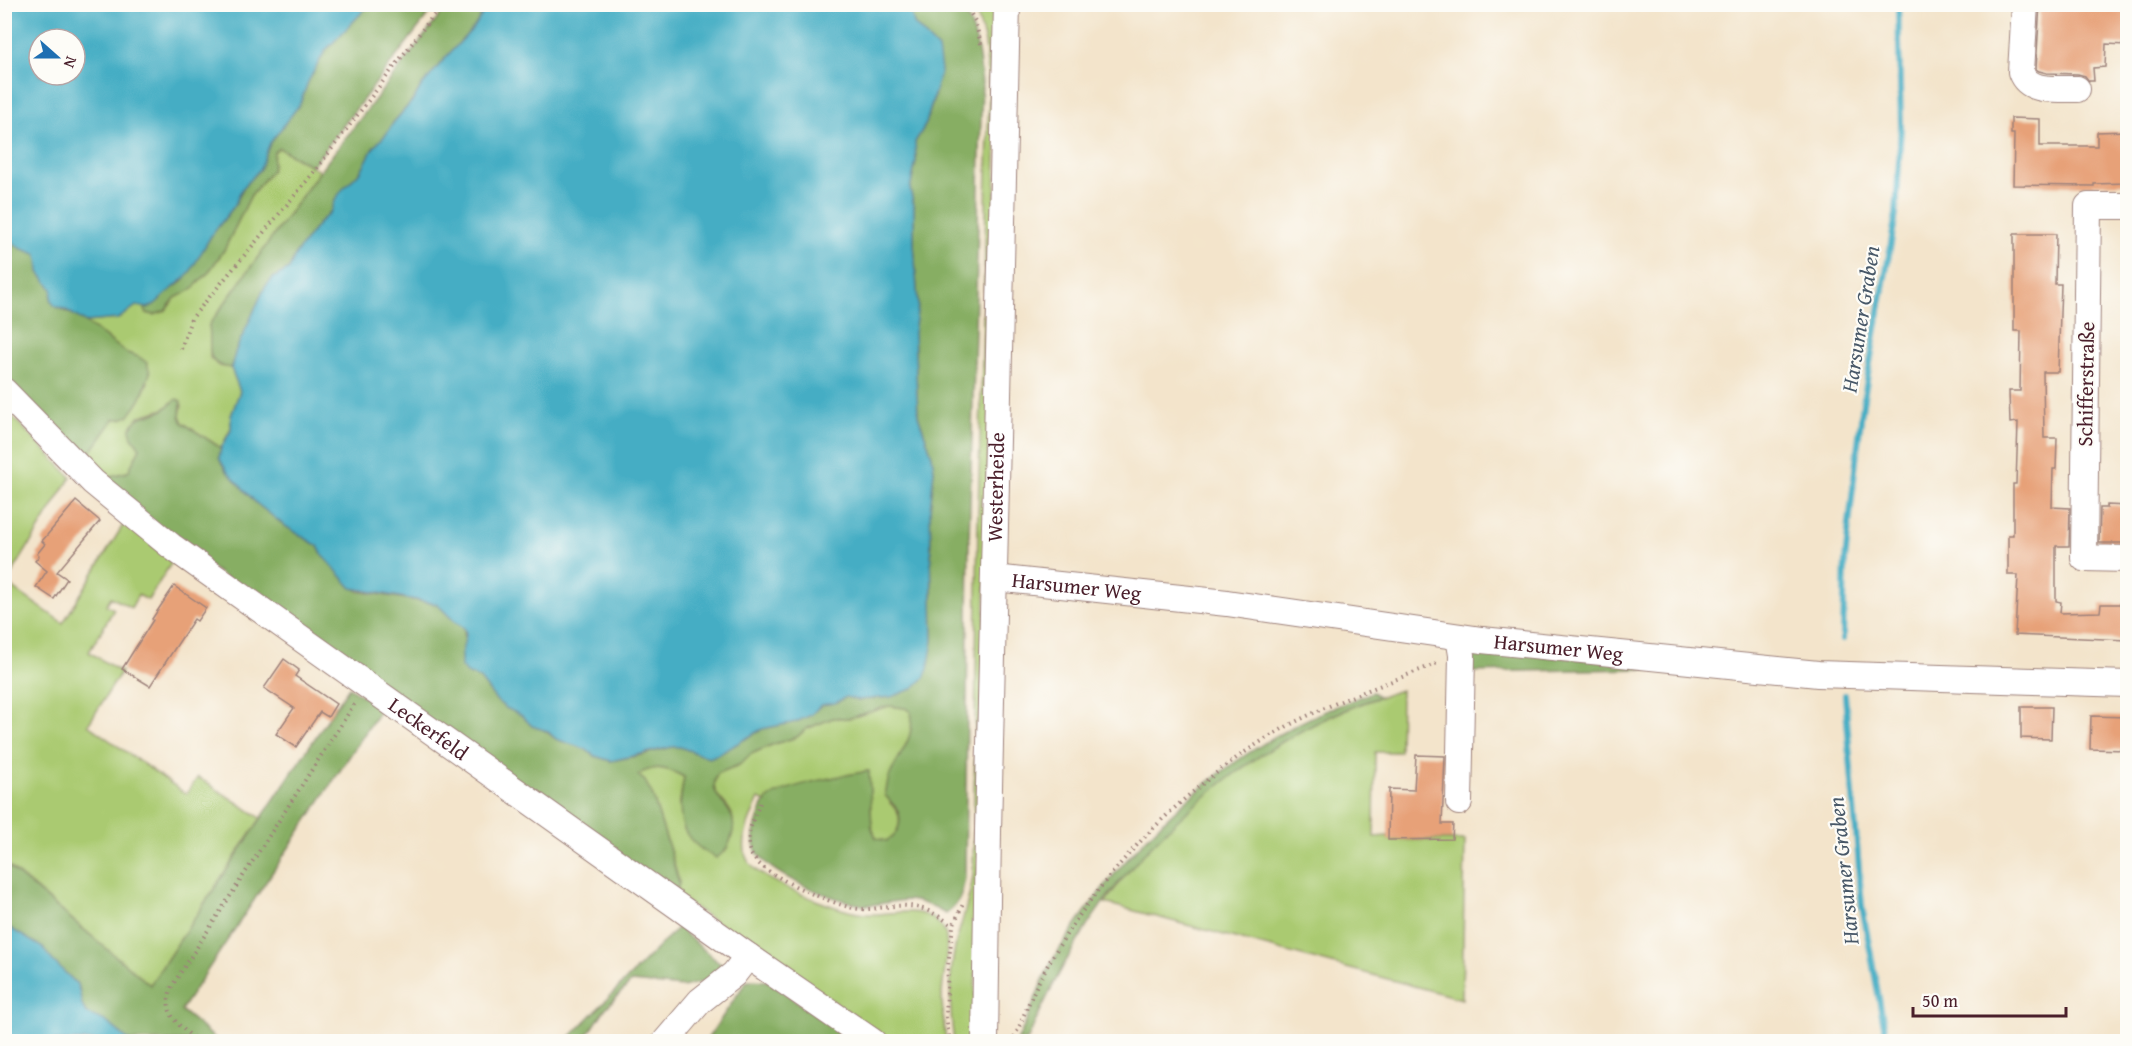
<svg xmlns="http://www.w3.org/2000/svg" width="2132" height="1046" viewBox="0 0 2132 1046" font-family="'Gentium Book Plus',serif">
<rect width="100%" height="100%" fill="#fdfcf7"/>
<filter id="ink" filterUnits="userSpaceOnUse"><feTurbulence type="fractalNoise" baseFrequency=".0167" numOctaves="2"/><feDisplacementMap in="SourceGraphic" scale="12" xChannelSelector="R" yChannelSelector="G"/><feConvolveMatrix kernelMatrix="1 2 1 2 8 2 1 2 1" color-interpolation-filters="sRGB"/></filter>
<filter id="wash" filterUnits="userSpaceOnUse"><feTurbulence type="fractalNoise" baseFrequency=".008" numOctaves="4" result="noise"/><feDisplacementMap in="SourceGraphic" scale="24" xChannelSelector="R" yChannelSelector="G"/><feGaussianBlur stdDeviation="1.35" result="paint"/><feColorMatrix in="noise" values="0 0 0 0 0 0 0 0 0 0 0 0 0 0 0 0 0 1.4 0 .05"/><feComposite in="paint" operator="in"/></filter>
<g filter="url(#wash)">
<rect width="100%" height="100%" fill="#f3e4cb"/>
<path fill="#aaca71" stroke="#7a744e" stroke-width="1.5" d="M1000,4l-26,1037 -20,1c-5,-35 -6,-69 3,-103 6,-22 13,-42 16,-64l5,-360 11,-424 -4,-49 -7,-24 -7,-13z
M279,148l41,23 -111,154 2,12 -1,21 9,8 12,2 9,23 -9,25v12l-10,20 -38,-25 -3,-7 2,-11 -10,-3 -8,7 -24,7 -8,21 8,11 -12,24 -7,1 -15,10 -20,-18 4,-12 24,-34c20,0 27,-21 34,-37l-9,-25 -12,-4 -42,-31 33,-3 18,-13h7l4,7 7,2 11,-4 10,-13 16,-8 17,-17 16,-23 27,-55 21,-25 2,-18z
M4,408l67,69 -65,106 57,40 62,-101 47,40 -24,38 -10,-5 -7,13 -20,-11 -5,8 8,4 -25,43 32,20 -33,53 98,69 12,-17 63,41 -111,167 -145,-122z
M1401,690l-1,62h-25l-1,85 14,-1 1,4h76l-3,159 -357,-96c47,-70 122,-130 194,-171 32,-18 68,-31 102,-42z
M889,706l16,2 6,4c6,26 -11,40 -20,62 -4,8 -1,21 -1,29 14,11 12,31 -4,38l-10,-3 -4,-10 -4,-57 -90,22 -13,9 -6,-3c-7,16 -17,34 -14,52 0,6 4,12 8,16 16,17 90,46 113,47 26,2 58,-13 77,15 9,13 -1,50 -1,67 0,15 2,30 4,45h-54l-216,-146 3,-13 -8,-28 -19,-60 -14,-19c16,-11 30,-7 46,2l-5,30 46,45c6,-12 10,-24 7,-37 -5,-17 -27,-19 -14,-42l21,-8 12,-11 23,-10 23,-7 9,-8 27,-11h17z"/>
<path fill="#87ae63" stroke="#686647" stroke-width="1.5" d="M369,5h67l-124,161 -33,-18 -5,4 -2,18 -21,25 -27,55 -16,23 -17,17 -16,8 -10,13 -11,4 -7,-2 -4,-7 5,2 7,-4 12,-12 15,-10 29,-46 24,-31 11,-23 9,-7 5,-6 10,-26 30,-39 8,-22 17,-31z
M448,5h40l-13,21 -28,30 -27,32 -6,11 -21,24 -4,9 -15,15 -13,24 -19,20 -7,9 -4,11 -13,13 -21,28 -8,17 -16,9 -8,9 -29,63 -5,18c-30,-4 -18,-21 -22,-43l111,-154z
M902,5h58c17,24 19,49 22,78l-13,458 -4,337c-3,16 -5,26 -19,36 -12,-6 -24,-13 -38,-14 -15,0 -30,6 -45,5 -27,-4 -97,-30 -107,-55 -5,-11 -1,-21 2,-31 2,-5 4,-13 7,-17 13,-17 82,-27 104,-31l3,57 4,10 10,3c11,-5 17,-18 12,-30 -3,-6 -9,-10 -13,-16 2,-7 2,-14 5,-20 9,-21 26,-38 21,-63l-6,-4 -16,-2 -39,12h-17l-27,11 -9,8 -23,7 -23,10 -12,11 -21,8c-16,30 26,29 13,66 -3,9 -6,13 -15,19 -40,-20 -39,-42 -32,-81 -16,-9 -30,-13 -46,-2l7,6 7,13 19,60 8,29 -3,12 -504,-355 -66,-57 5,-7 17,-4 12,-24 -8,-11 -2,-7c8,-18 15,-12 31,-19 6,-3 10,-8 16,-12l4,2 -1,15 3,7 38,25 -2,10 7,12 30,33 29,23 33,20 5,10 35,35 79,13 17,17 10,7 3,45 13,6 17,22 9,7 16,7 10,11 8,1 16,12 29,10 10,7 16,5 30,-6 31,-8h8l29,11 12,-5 41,-24 34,-7 15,-7 10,-10 14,-2 11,-6 13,3 32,-3 42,-56 -3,-131 4,-40 -2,-14 -14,-41 -4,-83 4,-27 -4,-61v-38l-4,-17 6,-28 -1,-19 11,-18 10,-34 2,-41 -24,-25 -2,-8z
M4,236l16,12 16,6 3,5v13l13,17 -1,12 4,5 21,10 51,37 12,4 8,6 3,10 -10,27 -11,16 -8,3h-7l-24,34 -4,12 -81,-83z
M1479,651l225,17 -236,4 3,-14z
M349,687l32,22 -200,301 37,31h-88l-28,-21 -9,-3 -7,-5 -4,-6 -3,-19 -3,-4 -23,-22 -10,-13 -38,-23 -1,-62 146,122z
M1373,692l6,5c-118,39 -240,140 -303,247 -19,31 -35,64 -49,97h-10c14,-26 21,-56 37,-83 59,-96 143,-182 244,-234 24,-13 50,-22 75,-32z
M683,922l-1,9 43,37 -19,13 -23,6 -52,-5 -26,27 -13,20 -12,12 -15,1z
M753,980l15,1 69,49 1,7 -2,5h-127l-1,-4 38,-56z"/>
<path fill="#45adc4" stroke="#486678" stroke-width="1.5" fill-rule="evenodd" d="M488,4l414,1 10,11 2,8 24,25 3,21 -15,54 -11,18 1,19 -6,28 4,17v38l4,61 -4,28 4,82 14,41 2,14 -4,40 3,131 -5,28 -4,9 -12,11 -21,8 -32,3 -13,-3 -11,6 -14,2 -10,10 -15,7 -34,7 -41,24 -12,5 -29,-11h-8l-61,14 -16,-5 -10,-7 -29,-10 -9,-8 -15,-5 -11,-11 -15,-7 -9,-7 -17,-22 -13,-6 -6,-6v-11l5,-22 -2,-6 -10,-7 -17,-17 -85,-16 -29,-32 -5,-10 -33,-20 -29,-23 -30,-33 -7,-12 2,-10 10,-18v-14l9,-25 -9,-23 5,-18 29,-63 8,-9 16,-9 8,-17 21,-28 13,-13 4,-11 7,-10 19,-19 13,-24 14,-15 5,-9 21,-24 6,-11 27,-32 28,-30z
M4,5l1,-1 364,1 -44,46 -17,31 -8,22 -30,39 -10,26 -19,21 -6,15 -24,31 -22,38 -34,30 -7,4 -12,-2 -18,13 -33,3 -19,-12 -11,-4 -4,-5 1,-12 -13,-17 -1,-13 -2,-5 -16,-6 -15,-12zM39,39h36v36h-36z
M5,925l38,23 10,13 23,22c6,8 3,20 9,28 5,5 11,6 18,9 9,5 18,14 27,21h-125z"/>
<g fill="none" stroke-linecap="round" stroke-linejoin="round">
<path stroke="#45adc4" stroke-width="6" d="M1843,639l2,-78 12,-109 6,-49 33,-189 5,-89 -3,-121
M1845,695l17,211 25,136"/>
</g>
<g id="blocks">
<path fill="#e7a178" d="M2040,4h87v41l-21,-1 -1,23 -12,1 1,13h-5l-4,-5 -7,-2 -31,-1 -8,-2 -3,-2z
M2011,118l29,1v27h57v-14l30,-1v52l-33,1v2l-81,-1 1,-51h-3z
M2014,234h42l-1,50h6l-3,88h-15l1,66h13l-1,31h-3l-1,38 18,1 -1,38h-13v55l5,1 -1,11 40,-1 1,-8h26v36l-112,-5 3,-60h-10v-40h5v-51h3l2,-62 -8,1 -1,-32h11l1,-60h-7z
M76,501l24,20 -43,51 10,7 -13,20 -18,-12 11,-16 -12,-10 4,-5 -2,-2 8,-10 -3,-3z
M2107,505l20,1v37h-28l1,-35h7z
M174,586l32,22 -9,13 -3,-2 -44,67 -28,-17 31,-49 -1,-1z
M284,659l15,11 -4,6 41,28 -8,13 -8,-5 -24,35 -20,-13 18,-26 -30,-20z
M2021,707h31l-1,32 -30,-1z
M2091,716l36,1v33l-37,-1z
M1416,755l29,1 -3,68h11l-1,15 -64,1 1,-51 25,1z"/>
</g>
</g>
<g filter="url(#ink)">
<use href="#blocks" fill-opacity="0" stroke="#9e827b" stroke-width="1.5"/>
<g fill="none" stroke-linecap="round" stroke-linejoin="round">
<defs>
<g id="minor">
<path d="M2025,4l-4,68c8,22 37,16 56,17"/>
<path d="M2128,206h-40l-4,352 44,1"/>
<path id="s1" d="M4,391l89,91 78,64 577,410 125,86"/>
<path id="s2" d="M995,578l232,25 255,37 336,34 310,10"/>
<path d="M1459,802l3,-147 -3,-18"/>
<path d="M665,1042l35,-41 34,-27 14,-18"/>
<path id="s3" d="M985,1042l3,-211 19,-827"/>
</g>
</defs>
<use href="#minor" stroke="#9e827b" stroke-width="28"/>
<path stroke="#9e827b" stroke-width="4" stroke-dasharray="1.5 4.5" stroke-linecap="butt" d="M965,4l10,17 7,27
M181,349l10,-30 120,-143 131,-172
M760,803c-6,15 -15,32 -10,49 8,22 80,51 103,56 18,4 37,-4 55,-2 17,1 32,10 45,20
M198,1042c-20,-18 -37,-27 -26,-56l183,-283
M950,1042l-4,-25 2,-51 5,-40 10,-22
M1011,1042l5,-8c9,-21 17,-43 28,-62 54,-100 155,-202 257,-253 45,-22 93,-38 139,-57"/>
<use href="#minor" stroke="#fff" stroke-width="26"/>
</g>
</g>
<g text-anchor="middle" stroke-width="4.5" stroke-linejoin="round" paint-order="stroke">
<g font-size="21" fill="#4a1f2b" stroke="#fdfcf7">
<text transform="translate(2086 384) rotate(-89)" y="7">Schifferstraße</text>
<text dy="7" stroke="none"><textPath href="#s3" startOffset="555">Westerheide</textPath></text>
<text dy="7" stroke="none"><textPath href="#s2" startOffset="82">Harsumer Weg</textPath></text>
<text dy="7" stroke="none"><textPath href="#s2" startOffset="568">Harsumer Weg</textPath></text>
<text dy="7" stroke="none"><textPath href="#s1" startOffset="544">Leckerfeld</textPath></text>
</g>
<g font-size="22" font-style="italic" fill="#485868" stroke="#fdfcf7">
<text transform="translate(1860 319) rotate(-81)" y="8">Harsumer Graben</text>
<text transform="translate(1843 871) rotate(-96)" y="8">Harsumer Graben</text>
</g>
</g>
<rect width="2132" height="1046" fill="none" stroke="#fdfcf7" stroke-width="24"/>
<g transform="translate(57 57) rotate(111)"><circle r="28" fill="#fdfcf7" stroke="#b5a4a5" stroke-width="1.5"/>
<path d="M0-4.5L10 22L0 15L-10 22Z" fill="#1f6fb2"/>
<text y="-9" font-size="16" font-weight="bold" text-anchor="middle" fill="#4a1f2b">N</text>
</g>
<path d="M1913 1007v9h153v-9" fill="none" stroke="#4a1f2b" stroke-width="3"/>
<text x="1922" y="1007" font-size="18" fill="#4a1f2b" stroke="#fdfcf7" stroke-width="4.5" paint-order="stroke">50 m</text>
</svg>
